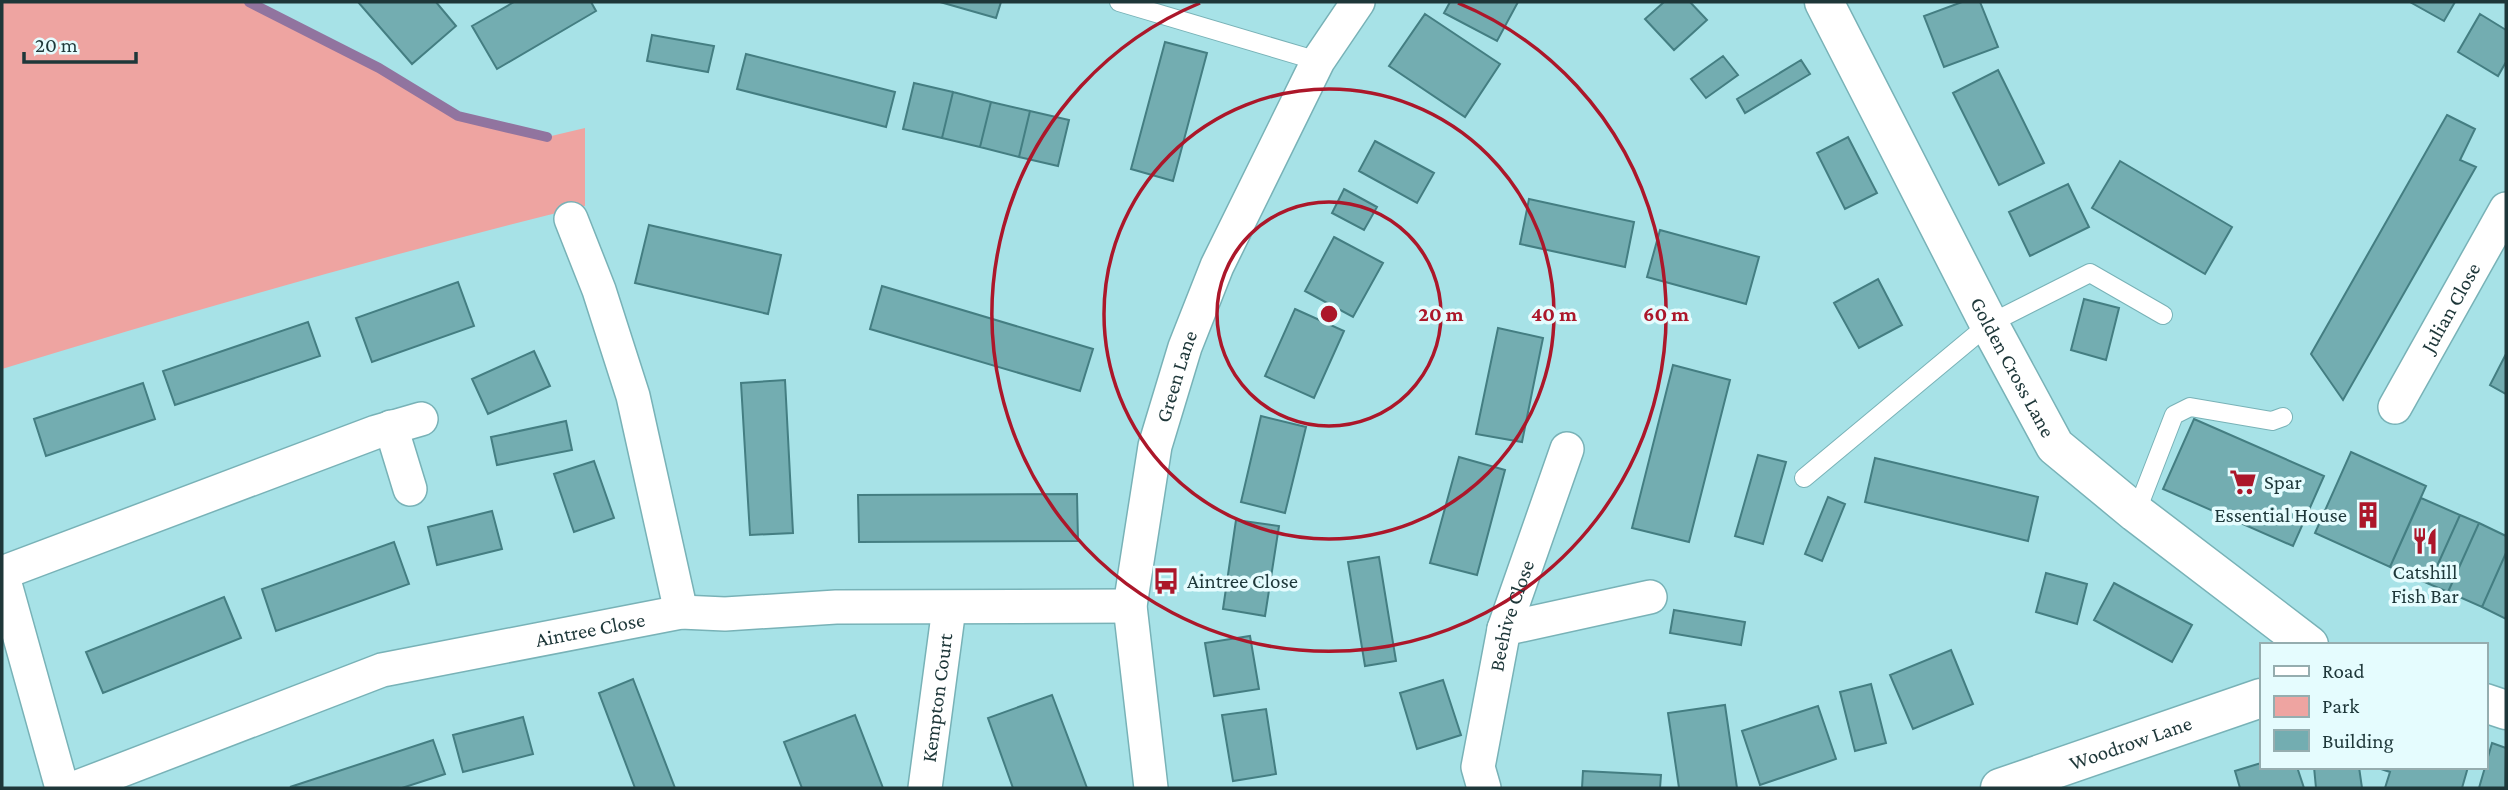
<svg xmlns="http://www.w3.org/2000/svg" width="2508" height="790" viewBox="0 0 2508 790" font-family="'Crimson Pro',serif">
<rect width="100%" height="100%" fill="#a7e2e7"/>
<path fill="#eea4a1" d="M2,2h247l130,66 79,48 89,21 38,-9v78c-196,48 -390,104 -583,163z"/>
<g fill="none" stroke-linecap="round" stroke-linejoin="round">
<path stroke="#91749f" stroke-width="10" d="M249,2l130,66 79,48 89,21"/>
</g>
<path fill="#73adb1" stroke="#447e82" stroke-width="2" d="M358,2h78l20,24 -44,38z
M514,2h77l5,9 -99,58 -25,-43z
M940,2h61l-5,16z
M1450,2h68l-21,39 -53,-28z
M1664,2h26l17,18 -33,30 -29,-31z
M1962,2h18l18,45 -54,20 -20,-51z
M2410,2h45l-11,19z
M1425,14l75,50 -35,53 -76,-51z
M2480,14l26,16v32l-8,14 -40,-24z
M652,35l62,11 -6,26 -61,-11z
M1165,42l42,11 -34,128 -42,-12z
M746,54l149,38 -9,35 -149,-38z
M1723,56l15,19 -32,23 -15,-19z
M1801,60l9,14 -65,39 -8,-14z
M1998,70l46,93 -45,22 -46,-92z
M914,83l39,9 -11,46 -39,-9z
M953,92l38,10 -11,45 -38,-9z
M991,102l39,9 -11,46 -39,-10z
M1030,111l39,9 -11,46 -39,-9z
M2447,115l28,14 -15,31 16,7 -133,233 -32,-46z
M1848,137l29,56 -32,16 -28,-56z
M1375,141l59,32 -17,30 -58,-32z
M2120,161l112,66 -27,47 -113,-66z
M2068,184l21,43 -59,29 -21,-44z
M1344,189l33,18 -13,23 -32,-17z
M1529,199l105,23 -9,45 -105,-23z
M649,225l132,30 -13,59 -133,-31z
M1660,230l99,27 -13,47 -99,-27z
M1334,237l49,26 -30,54 -48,-26z
M1878,279l24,46 -43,23 -25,-45z
M458,282l16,44 -102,36 -16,-44z
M882,286l211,63 -13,42 -210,-62z
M2084,299l35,9 -13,52 -35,-10z
M1295,309l49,22 -30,67 -49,-22z
M308,322l12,34 -145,49 -12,-34z
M1498,328l45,10 -21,104 -46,-8z
M534,351l16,35 -62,28 -16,-35z
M2506,354v40l-16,-9z
M1673,365l57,15 -41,162 -57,-14z
M785,380l8,153 -43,2 -9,-152z
M143,383l12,36 -109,37 -12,-37z
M1261,416l45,11 -21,86 -44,-11z
M2194,419l130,57 -31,70 -130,-57z
M566,421l6,29 -75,15 -6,-28z
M2351,452l75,34 -36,81 -75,-34z
M1758,455l28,7 -23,82 -28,-8z
M1459,457l46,13 -28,105 -47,-12z
M1875,458l163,39 -10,44 -163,-39z
M594,461l20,57 -40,14 -20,-58z
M1077,494l1,47 -219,1 -1,-47z
M1828,497l17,7 -23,57 -17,-7z
M2421,498l39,17 -31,69 -39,-17z
M492,511l10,38 -65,16 -9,-38z
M2460,515l19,8 -31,69 -19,-8z
M1236,520l43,6 -14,90 -42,-7z
M2479,523l27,13v17l-24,54 -34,-15z
M394,542l15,42 -133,47 -14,-42z
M2506,553v66l-24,-12z
M1379,557l17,104 -31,5 -17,-104z
M2046,573l41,11 -10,40 -41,-12z
M2114,583l78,42 -20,37 -78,-42z
M224,597l17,41 -138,55 -17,-41z
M1674,610l71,12 -4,23 -71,-12z
M1250,636l9,53 -45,7 -9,-53z
M1951,650l22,54 -60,25 -23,-54z
M633,679l42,109h-40l-36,-95z
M1443,680l18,55 -44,14 -17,-56z
M1871,684l15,59 -31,8 -15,-59z
M1052,695l35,93h-74l-25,-70z
M1725,705l12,83h-58l-11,-75z
M1818,706l18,53 -76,26 -18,-54z
M1266,709l10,65 -43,7 -11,-66z
M855,715l28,73h-81l-18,-46z
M523,717l10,37 -70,18 -10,-37z
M433,740l12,34 -43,14 -112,-1z
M2492,743l14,5 -1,40h-26z
M2261,763v4h36l7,21h-64l-5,-17z
M2314,767h45l3,21h-46z
M2375,767h93l-6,21h-77l5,-16z
M1583,771l78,4 -1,13h-78z"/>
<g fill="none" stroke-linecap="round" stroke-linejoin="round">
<defs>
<path id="service" d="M1119,2l199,59
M1804,478l185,-154 101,-51 73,42
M2136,513l38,-98 16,-8 82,14 11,-4"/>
<g id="minor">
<path d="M571,219l28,71 34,106 48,216"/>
<path id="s1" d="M2395,407l111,-198"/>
<path d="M391,427l19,62"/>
<path d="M2,573l374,-141 45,-13"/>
<path d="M2,573l60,215"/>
<path d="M1504,629l146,-32"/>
<path id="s2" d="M75,788l307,-118 299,-58 44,2 111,-7 294,-1"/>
<path id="s3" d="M925,788l24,-180"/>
<path id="s4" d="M1151,788l-21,-182 25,-160 30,-99 32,-81 101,-205 40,-59"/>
<path id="s5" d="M1484,788l-6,-21 26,-138 63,-180"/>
</g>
<g id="tertiary">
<path id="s6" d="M1824,2l165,322 66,122 81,67 173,132"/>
<path d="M2485,703l21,7"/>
<path id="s7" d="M2000,788l261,-90"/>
</g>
</defs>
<use href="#service" stroke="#78b2b7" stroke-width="20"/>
<use href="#minor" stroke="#78b2b7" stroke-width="36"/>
<use href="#tertiary" stroke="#78b2b7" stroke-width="41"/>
<use href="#service" stroke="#fff" stroke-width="18"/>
<use href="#minor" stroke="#fff" stroke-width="33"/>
<use href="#tertiary" stroke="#fff" stroke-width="38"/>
</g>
<g fill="none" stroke="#ac172a" stroke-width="3.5">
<circle cx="1329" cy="314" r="112"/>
<circle cx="1329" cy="314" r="225"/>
<path d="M1458 3A337 337 0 1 1 1200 3"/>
</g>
<defs>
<symbol id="supermarket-bare" viewBox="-9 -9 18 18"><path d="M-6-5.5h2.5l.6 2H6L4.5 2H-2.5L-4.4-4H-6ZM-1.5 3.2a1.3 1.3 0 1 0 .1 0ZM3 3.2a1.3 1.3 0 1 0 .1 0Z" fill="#ac172a" stroke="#e5fcfe" stroke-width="2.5" paint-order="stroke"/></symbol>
<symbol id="building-bare" viewBox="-9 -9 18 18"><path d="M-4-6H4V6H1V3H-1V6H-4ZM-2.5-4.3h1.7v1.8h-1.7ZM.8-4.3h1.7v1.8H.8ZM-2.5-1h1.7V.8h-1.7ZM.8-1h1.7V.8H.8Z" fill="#ac172a" stroke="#e5fcfe" stroke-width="2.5" paint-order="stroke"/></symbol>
<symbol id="restaurant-bare" viewBox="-9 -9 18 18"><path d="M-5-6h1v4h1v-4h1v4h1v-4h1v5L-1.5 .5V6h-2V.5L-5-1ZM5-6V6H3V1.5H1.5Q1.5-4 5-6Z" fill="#ac172a" stroke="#e5fcfe" stroke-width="2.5" paint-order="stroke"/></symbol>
<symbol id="bus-bare" viewBox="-9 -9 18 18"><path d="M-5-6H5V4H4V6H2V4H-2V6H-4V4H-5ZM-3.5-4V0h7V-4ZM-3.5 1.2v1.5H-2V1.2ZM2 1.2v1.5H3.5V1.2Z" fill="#ac172a" stroke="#e5fcfe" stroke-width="2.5" paint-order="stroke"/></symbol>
</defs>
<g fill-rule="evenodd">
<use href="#supermarket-bare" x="2224" y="463" width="38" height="38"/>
<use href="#building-bare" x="2349" y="496" width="38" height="38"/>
<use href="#restaurant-bare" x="2406" y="522" width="38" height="38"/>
<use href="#bus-bare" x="1147" y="562" width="38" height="38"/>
</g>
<g text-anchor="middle" stroke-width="7" stroke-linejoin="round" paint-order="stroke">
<g font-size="21" fill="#1e3739" stroke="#e5fcfe">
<text dy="7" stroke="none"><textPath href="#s1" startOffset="114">Julian Close</textPath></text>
<text dy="7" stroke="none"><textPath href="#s6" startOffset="411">Golden Cross Lane</textPath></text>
<text dy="7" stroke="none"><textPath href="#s4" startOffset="418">Green Lane</textPath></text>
<text dy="7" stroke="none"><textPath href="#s5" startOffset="177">Beehive Close</textPath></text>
<text dy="7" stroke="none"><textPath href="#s2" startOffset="541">Aintree Close</textPath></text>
<text dy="7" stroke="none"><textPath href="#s3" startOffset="91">Kempton Court</textPath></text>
<text dy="7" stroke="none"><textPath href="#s7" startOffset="138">Woodrow Lane</textPath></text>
</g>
<g font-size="21" fill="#1e3739" stroke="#e5fcfe" text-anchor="start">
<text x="2264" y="489">Spar</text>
<text x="2347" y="522" text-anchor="end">Essential House</text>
<text x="2425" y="579" text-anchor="middle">Catshill<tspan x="2425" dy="24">Fish Bar</tspan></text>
<text x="1187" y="588">Aintree Close</text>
</g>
</g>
<circle cx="1329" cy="314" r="10" fill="#ac172a" stroke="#e5fcfe" stroke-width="3.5"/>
<g font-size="21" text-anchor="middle" font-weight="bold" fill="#ac172a" stroke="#e5fcfe" stroke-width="7" stroke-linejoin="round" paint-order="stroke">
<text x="1441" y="321">20 m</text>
<text x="1554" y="321">40 m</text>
<text x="1666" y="321">60 m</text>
</g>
<rect width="2508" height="790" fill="none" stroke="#1e3739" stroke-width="7"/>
<rect x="2260" y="643" width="228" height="126" fill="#e5fcfe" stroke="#95adaf" stroke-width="2"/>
<rect x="2274" y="666" width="35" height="10" fill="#ffffff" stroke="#95adaf" stroke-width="2"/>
<text x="2322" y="678" font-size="21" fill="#1e3739">Road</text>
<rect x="2274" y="696" width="35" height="21" fill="#eea4a1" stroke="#95adaf" stroke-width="2"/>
<text x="2322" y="713" font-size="21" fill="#1e3739">Park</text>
<rect x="2274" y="730" width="35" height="21" fill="#73adb1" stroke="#95adaf" stroke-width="2"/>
<text x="2322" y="748" font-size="21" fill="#1e3739">Building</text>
<path d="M24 52v10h112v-10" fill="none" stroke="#1e3739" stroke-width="3.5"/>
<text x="35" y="52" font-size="21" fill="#1e3739" stroke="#e5fcfe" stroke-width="5" paint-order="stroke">20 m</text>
</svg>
